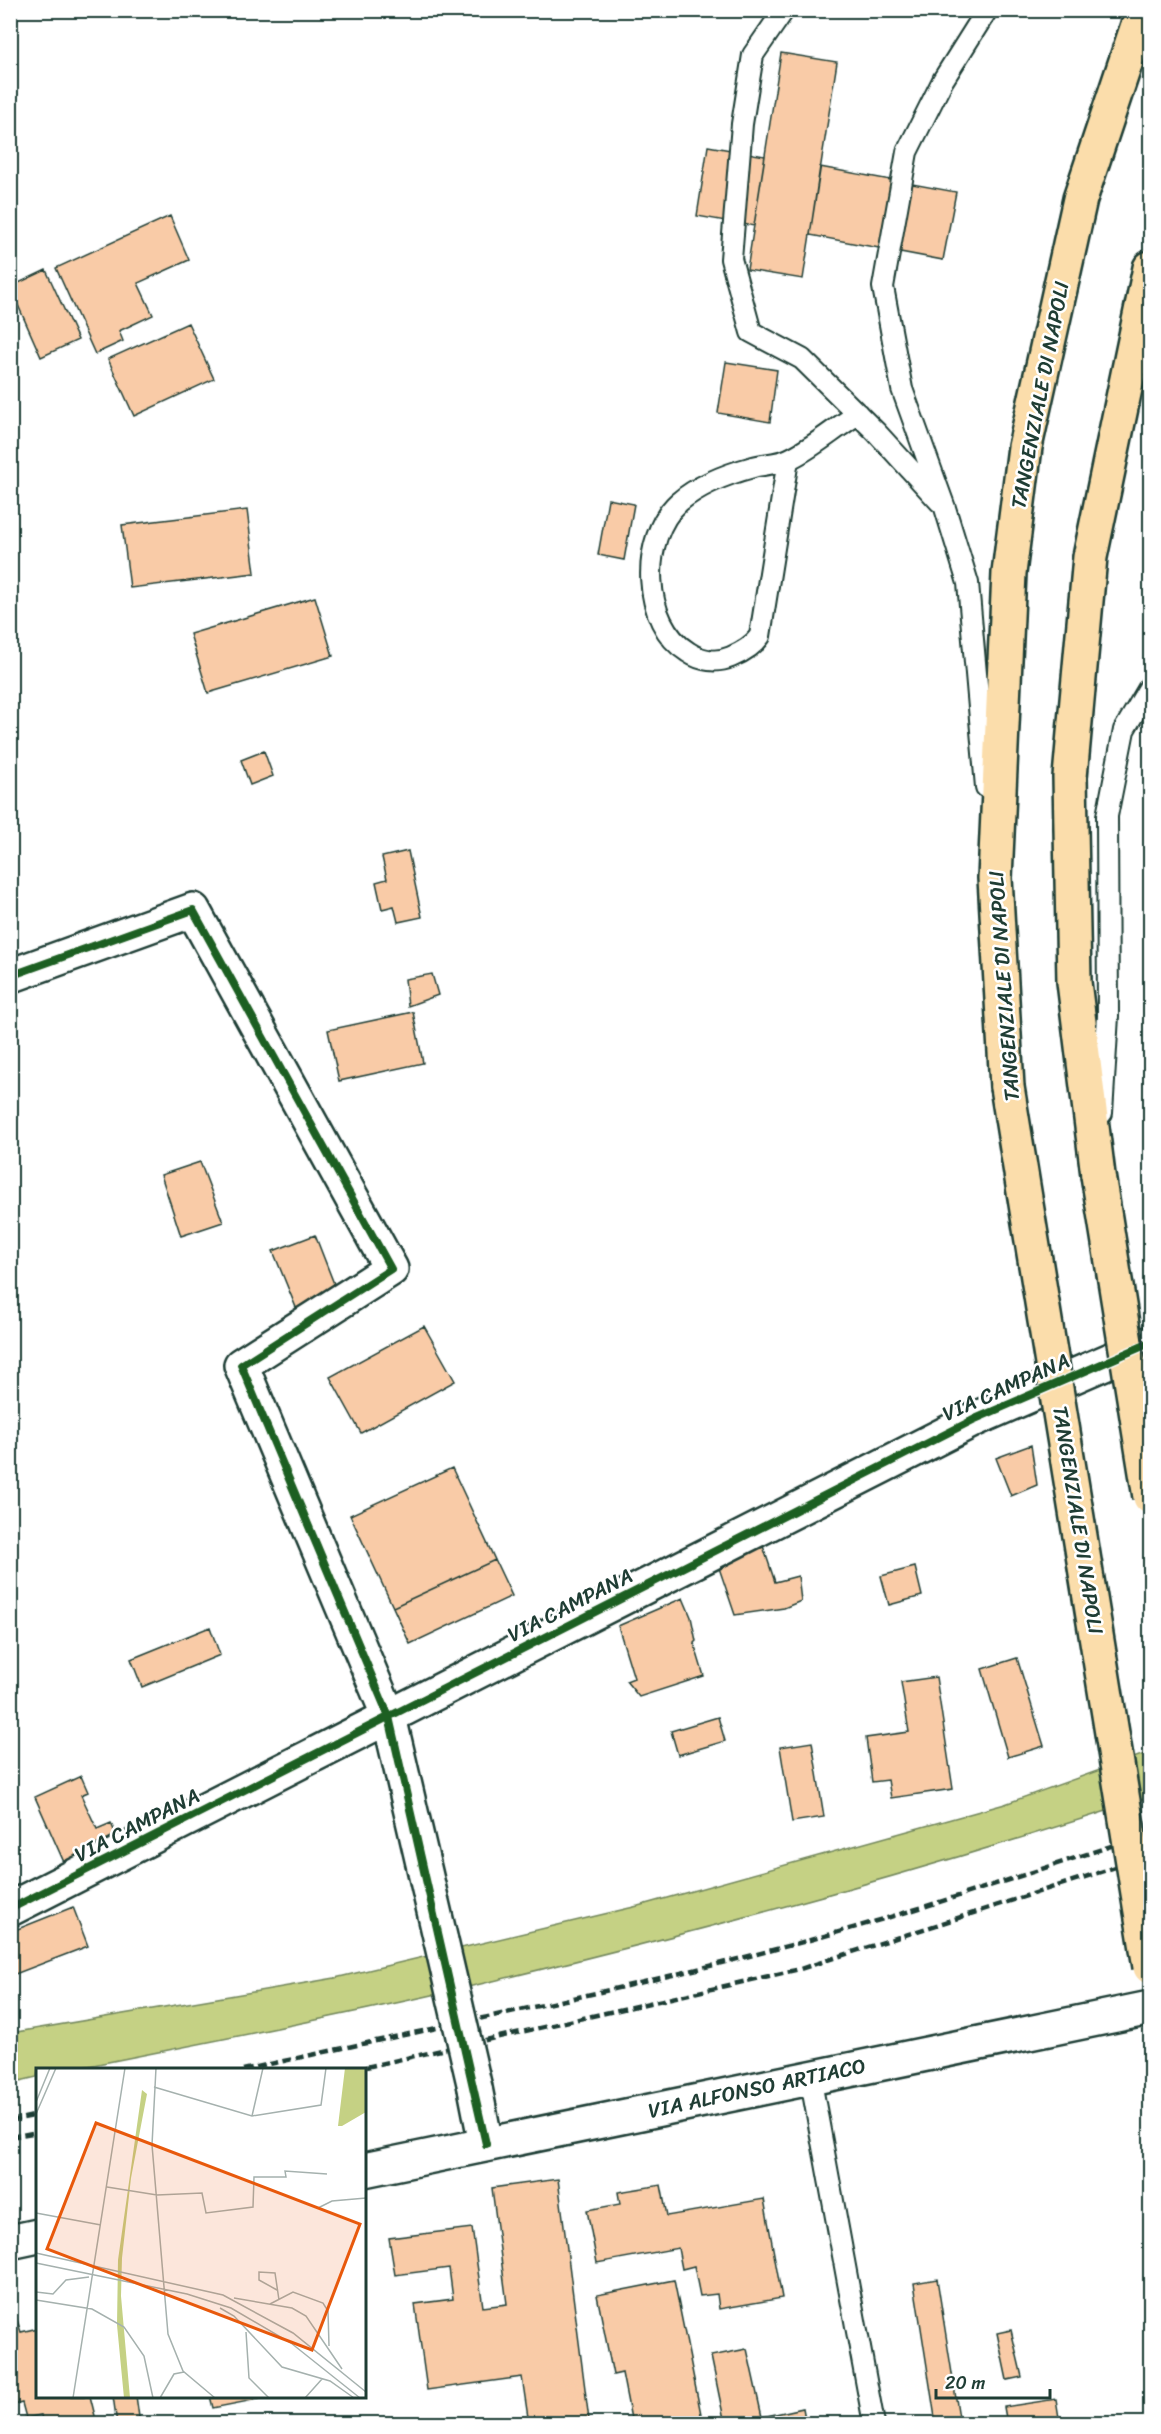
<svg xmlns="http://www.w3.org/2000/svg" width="1161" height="2434" viewBox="0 0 1161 2434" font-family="Sriracha,sans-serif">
<rect width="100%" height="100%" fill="#fff"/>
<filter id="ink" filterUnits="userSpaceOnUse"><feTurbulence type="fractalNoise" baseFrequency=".0167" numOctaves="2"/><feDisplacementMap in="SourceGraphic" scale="12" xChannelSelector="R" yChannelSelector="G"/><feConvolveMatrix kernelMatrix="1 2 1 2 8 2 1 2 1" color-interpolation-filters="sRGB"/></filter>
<g filter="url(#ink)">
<path fill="#c5d184" stroke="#72875c" stroke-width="1.5" d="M1150,1752v45c-217,71 -439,132 -661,185 -138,33 -278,59 -416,87l-35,1 -1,7 -26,6v-50l324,-55 303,-72 367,-102z"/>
<path fill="#f9cba7" stroke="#1f3d34" stroke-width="1.5" d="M781,53l56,9 -34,217 -56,-9z
M708,146l57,10 -11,70 -57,-10z
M820,167l136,25 -13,68 -133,-25z
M170,216l19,44 -51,23 15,32 -34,16 4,10 -28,13 -39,-86z
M46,270l32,70 -37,17 -31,-70z
M188,323l26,56 -80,37 -26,-57z
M726,362l51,8 -7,52 -52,-9z
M608,499l26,5 -10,56 -26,-5z
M247,510l8,63 -125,15 -8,-63z
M315,597l18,59 -125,37 -18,-59z
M264,751l9,25 -23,9 -9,-25z
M408,851l14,66 -24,5 -4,-16 -12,3 -6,-27 11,-3 -5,-22z
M432,974l6,21 -30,11 -3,-27z
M413,1012l10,51 -84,18 -11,-51z
M200,1162l23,60 -42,14 -20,-61z
M315,1235l23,59 -41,16 -24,-59z
M424,1326l31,55 -94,52 -31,-56z
M1031,1445l6,40 -26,11 -15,-38z
M452,1468l43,92 -102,47 -43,-92z
M762,1543l13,39 23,-6 3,25 -17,7 -49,7 -17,-50z
M495,1560l17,36 -102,48 -17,-37z
M915,1567l7,29 -33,9 -8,-29z
M683,1598l8,19 5,24 -2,2 10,33 -65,21 -13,-16 8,-3 -16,-52z
M210,1627l10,28 -78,32 -11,-28z
M1017,1658l27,88 -36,11 -26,-88z
M936,1677l17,112 -62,9 -3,-18 -16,2 -6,-44 43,-6 -8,-50z
M718,1717l7,24 -47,14 -7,-24z
M812,1742l12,75 -32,5 -12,-75z
M81,1776l7,16 -7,3 16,34 14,-6 9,22 -53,24 -32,-72z
M73,1907l15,39 -78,30v-44z
M558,2179l31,241 -60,4 -7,-47 -95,13 -12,-86 38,-5 -4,-31 -54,7 -6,-37 83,-10 11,79 24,-3 -15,-116z
M661,2185l6,31 97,-17 18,99 -63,11 -2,-15 -17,2 -6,-30 -12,3 -4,-21 -81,15 -10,-53 33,-6 -2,-12z
M937,2279l23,145h-24l-22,-141z
M674,2280l29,144h-71l-10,-51 -9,2 -16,-80z
M16,2317l5,15 17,-4v68h52l7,28h-54l-2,-9 -15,3 -4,-15 -12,3v-88z
M1011,2330l11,47 -15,3 -10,-47z
M747,2349l15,68 41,-9 3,16h-81l-14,-68z
M113,2396h23l4,28h-23z
M210,2396h49v3l-46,9z
M1056,2399l4,25h-53l-3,-17z
M359,2417l3,7h-20z"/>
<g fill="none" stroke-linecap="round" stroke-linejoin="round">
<defs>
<path id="lane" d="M784,10l-31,45 -11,69 -11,135 20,73 51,27 74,73 64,70
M788,460l-28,176c-7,10 -17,16 -29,21 -14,6 -30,4 -43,-5 -46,-28 -49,-114 -9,-150 21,-18 48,-28 74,-35 11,-3 25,-3 36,-8 24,-11 46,-31 69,-45
M986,787l-18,-204 -23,-75 -43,-119 -19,-102 24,-135 36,-72 44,-70
M1102,1113l6,-97 -1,-200 17,-86 26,-44
M810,2076l64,348"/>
<path id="street" d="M10,976l183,-66 198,359 -150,96 148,352 52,224
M10,1909l965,-490 175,-76
M475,2088l11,56"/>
<path id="secondary" d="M364,2170l786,-162
M10,2242l28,-6"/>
<path id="highway" d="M1007,1087l-12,-209 14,-305 16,-126 55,-248 63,-189
M1098,1175l-24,-193 -4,-205 20,-220 60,-289"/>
</defs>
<use href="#lane" stroke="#1f3d34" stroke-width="24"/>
<use href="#street" stroke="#1f3d34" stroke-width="38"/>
<use href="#secondary" stroke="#1f3d34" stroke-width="38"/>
<use href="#highway" stroke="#1f3d34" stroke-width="38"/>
<use href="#lane" stroke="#fff" stroke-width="20"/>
<use href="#street" stroke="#fff" stroke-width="33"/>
<use href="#secondary" stroke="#fff" stroke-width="33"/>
<use href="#highway" stroke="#fbddab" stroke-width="33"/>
<path stroke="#1f3d34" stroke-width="4.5" stroke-dasharray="9 4.5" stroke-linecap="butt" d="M243,2070c184,-41 370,-77 552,-126 120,-32 238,-72 355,-111
M353,2070l447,-101 350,-113
M10,2121l28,-6
M10,2137l28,-5"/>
<defs>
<path id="street-bridge" d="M441,1941l34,147"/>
<path id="highway-bridge" d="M1007,1087l143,880
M1098,1175l52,322"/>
</defs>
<use href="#street-bridge" stroke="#1f3d34" stroke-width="38" stroke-linecap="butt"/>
<use href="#highway-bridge" stroke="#1f3d34" stroke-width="38" stroke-linecap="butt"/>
<use href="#street-bridge" stroke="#fff" stroke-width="33"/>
<use href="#highway-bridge" stroke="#fbddab" stroke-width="33"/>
<defs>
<path id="cycleway" d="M10,976l183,-66 198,359 -150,96 148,352 97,427
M10,1909l965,-490 175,-76"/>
</defs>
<use href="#cycleway" stroke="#fff" stroke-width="11"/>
<use href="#cycleway" stroke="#1b5e20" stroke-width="8"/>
</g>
</g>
<g text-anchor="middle" stroke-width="5" stroke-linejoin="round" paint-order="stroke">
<g font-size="21" fill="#1f3d34" stroke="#fff">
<text transform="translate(1040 395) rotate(-79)" y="7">TANGENZIALE DI NAPOLI</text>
<text transform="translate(1004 986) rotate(-94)" y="7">TANGENZIALE DI NAPOLI</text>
<text transform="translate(1006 1387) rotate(-24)" y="7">VIA CAMPANA</text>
<text transform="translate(1078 1520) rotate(81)" y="7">TANGENZIALE DI NAPOLI</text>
<text transform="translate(570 1605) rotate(-27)" y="7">VIA CAMPANA</text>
<text transform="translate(137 1825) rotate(-27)" y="7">VIA CAMPANA</text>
<text transform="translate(757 2088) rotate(-12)" y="7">VIA ALFONSO ARTIACO</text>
</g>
</g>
<g transform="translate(36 2068)">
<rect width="330" height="330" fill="#fff"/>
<path d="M309,0h21v44l-24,14h-4zM106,22l5,4 -16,84 -9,80 -1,38 9,102h-6l-7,-73 1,-65z" fill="#c5d184"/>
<path fill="none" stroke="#a5b1ae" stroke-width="1.5" d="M120,0l-4,77 16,189 15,37 32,27M118,19l98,29 69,-11 5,-37M0,34l14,-34M0,46l20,-46M216,48l11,-48M71,119l50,8 45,-2 4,20 47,-6 1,-30h32l-1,-6 42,3M282,140l14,-7 34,-3M0,145l65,12M0,185l187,42 70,38 73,59M0,195l151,31 44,14 60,35 69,55M241,222l-18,-10v-8l16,1 4,27M0,224l17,2 13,-14 23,-3M198,230l58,10 14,8 36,53M0,232l56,9 32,18 20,29 9,42M234,236l23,-12 30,11 5,8 1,35M184,240l14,8 48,51 48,14 24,17M210,264l3,46 20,20M37,330l52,-330M124,330l14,-24 10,-2M269,330l17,-19"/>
<path fill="#e8590c" fill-opacity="0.15" stroke="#e8590c" stroke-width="3" d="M60,55l264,101 -48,126 -265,-101z"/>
<rect width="330" height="330" fill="none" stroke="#1f3d34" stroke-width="3"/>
</g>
<rect width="1161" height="2434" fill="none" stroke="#fff" stroke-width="36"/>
<rect x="18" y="18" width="1125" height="2398" fill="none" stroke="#1f3d34" stroke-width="2" filter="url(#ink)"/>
<path d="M936 2389v9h114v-9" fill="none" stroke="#1f3d34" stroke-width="3"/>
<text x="945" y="2389" font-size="18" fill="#1f3d34" stroke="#ffffff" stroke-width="4.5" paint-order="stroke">20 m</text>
</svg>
